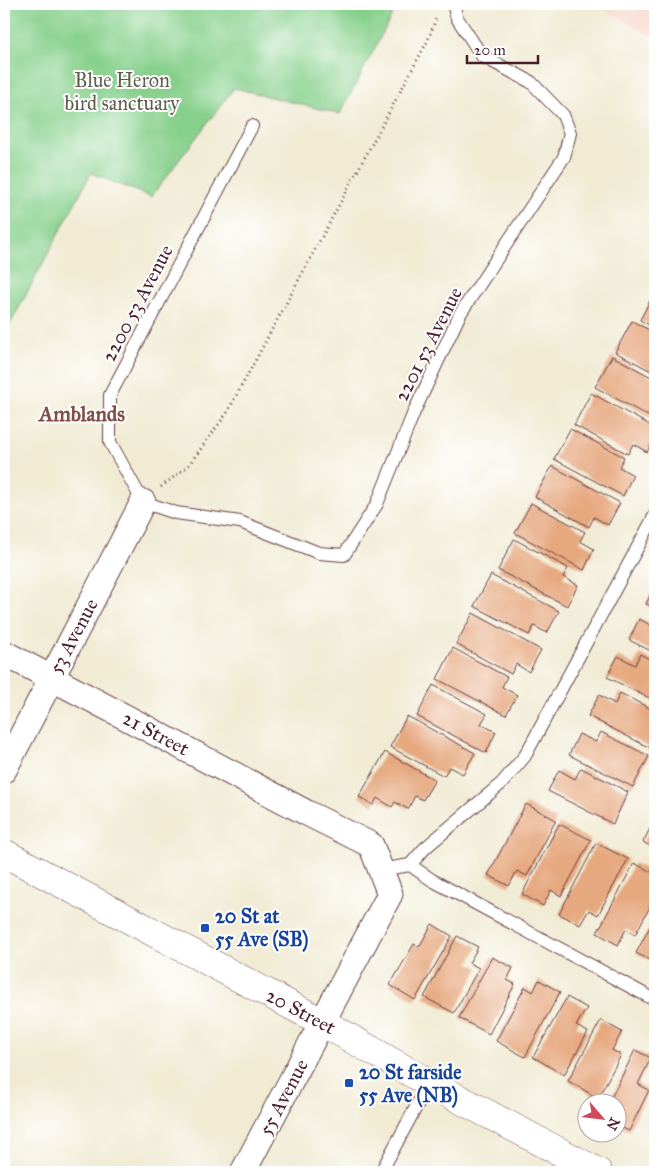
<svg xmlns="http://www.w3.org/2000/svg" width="659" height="1176" viewBox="0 0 659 1176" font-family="'IM FELL Great Primer',serif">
<rect width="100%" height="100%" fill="#fff"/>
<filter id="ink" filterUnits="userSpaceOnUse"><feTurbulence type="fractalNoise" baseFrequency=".02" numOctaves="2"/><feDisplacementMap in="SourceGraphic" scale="10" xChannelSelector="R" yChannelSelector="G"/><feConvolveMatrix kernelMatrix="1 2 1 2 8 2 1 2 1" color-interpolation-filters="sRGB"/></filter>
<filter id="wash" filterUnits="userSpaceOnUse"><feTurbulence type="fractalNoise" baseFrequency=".0096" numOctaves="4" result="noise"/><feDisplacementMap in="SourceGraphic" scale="20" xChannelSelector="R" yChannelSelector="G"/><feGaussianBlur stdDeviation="1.12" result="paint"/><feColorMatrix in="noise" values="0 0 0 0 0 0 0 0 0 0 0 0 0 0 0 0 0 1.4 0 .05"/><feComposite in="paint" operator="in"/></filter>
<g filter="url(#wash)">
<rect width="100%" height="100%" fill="#f1ebd4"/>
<path fill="#f6d2c3" d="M595,4h60v34z"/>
<path fill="#87d08c" stroke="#68785c" d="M4,4h394l-58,110 -106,-26 -83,109 -60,-24 -87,163z"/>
<g id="blocks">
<path fill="#e6a87f" d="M655,291v37l-15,-8z
M632,321l23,12v40l-40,-21z
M612,356l43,23v29l-5,9 -55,-30z
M591,393l64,35v9l-8,15 -14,-8 -5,10 -54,-29z
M570,429l54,28 -5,10 14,8 -10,21 -69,-37z
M552,466l68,37 -12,22 -14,-8 -5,10 -54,-30z
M531,503l54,29 -5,9 14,8 -10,21 -69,-37z
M514,539l54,29 -5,9 15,8 -11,21 -69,-36z
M491,575l68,36 -12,22 -13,-7 -5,9 -55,-29z
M655,585v23l-9,-4z
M473,613l68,37 -12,22 -13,-8 -5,10 -55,-30z
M639,619l16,8v26l-26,-13z
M453,648l54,29 -5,10 15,8 -11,20 -69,-36z
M640,654l15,8v39l-48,-24 11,-21 17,9z
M433,685l54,29 -6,10 15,8 -10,21 -69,-37z
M620,693l35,18v32l-3,6 -64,-33 11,-21 16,9z
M407,716l68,37 -12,21 -14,-7 -5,9 -54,-29z
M601,732l48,24 -16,31 -64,-32 10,-21 17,8z
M385,752l50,28 -12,20 -8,-4 -7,13 -13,-7 -3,5 -15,-9 -4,7 -14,-8z
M581,768l47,24 -15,32 -65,-33 11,-21 16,9z
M526,804l30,16 -29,56 -10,-5 -8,15 -21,-11z
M655,819v30l-12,-7z
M559,824l32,16 -30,56 -10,-6 -8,16 -21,-12z
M596,843l32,16 -30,56 -9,-5 -9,15 -21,-11z
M634,863l21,11v23l-20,38 -9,-6 -8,16 -21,-12z
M655,917v46l-19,-10z
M432,924l20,12 -37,64 -25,-15 24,-41 5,3z
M457,936l21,11 -9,16 10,5 -25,45 -30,-16z
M492,957l21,11 -6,12 8,4 -26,50 -30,-16z
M539,980l21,12 -35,65 -29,-16 29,-54 8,5z
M567,997l20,11 -11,18 12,6 -24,43 -31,-18z
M601,1020l21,12 -10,18 9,5 -23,43 -30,-17z
M635,1050l16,8 -13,26 11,6 -20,41 -13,-6v-21h-8z"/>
</g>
</g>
<g filter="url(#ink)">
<use href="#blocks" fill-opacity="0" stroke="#633e44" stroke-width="1"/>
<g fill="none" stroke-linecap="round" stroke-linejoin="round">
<defs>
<path id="service" d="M252,126l-142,269v47l33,60 33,11 64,9 79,31 25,2 33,-51 37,-92 46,-98 104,-157 6,-24 -7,-18 -32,-33 -49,-26 -25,-38 -4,-14
M410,865l22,15 223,120
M380,870l30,-5 15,-17 77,-65 23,-27 130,-241
M381,1172l48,-89"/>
<path id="minor" d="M4,653l303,160 64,32 19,49 -147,278
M4,770l139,-268"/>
<path id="tertiary" d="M4,853l318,169 107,61 169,89"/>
</defs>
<use href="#service" stroke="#633e44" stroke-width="14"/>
<use href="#minor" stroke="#633e44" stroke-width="27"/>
<use href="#tertiary" stroke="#633e44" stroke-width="29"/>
<path stroke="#633e44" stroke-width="3" stroke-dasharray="1 4" stroke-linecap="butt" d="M161,487l27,-21 39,-53 201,-373 9,-24"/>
<use href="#service" stroke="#fff" stroke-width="12"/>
<use href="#minor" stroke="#fff" stroke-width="25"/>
<use href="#tertiary" stroke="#fff" stroke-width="28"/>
</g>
</g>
<g fill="#1a4fb4" stroke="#fff" stroke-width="2">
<rect x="200" y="923" width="10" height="10" rx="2.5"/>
<rect x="344" y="1078" width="10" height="10" rx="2.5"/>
</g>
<g text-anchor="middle" stroke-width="4" stroke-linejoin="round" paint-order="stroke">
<g font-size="20" fill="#5f5d4d" stroke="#fff">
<text x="122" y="87">Blue Heron<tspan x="122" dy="23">bird sanctuary</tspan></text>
</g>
<g font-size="20" fill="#4a1f2b" stroke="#fff">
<text transform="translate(137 303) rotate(-62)" y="7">2200 53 Avenue</text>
<text transform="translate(428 344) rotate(-63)" y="7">2201 53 Avenue</text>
<text transform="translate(73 636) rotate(-62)" y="7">53 Avenue</text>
<text transform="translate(156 733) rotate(28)" y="7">21 Street</text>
<text transform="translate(301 1011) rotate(28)" y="7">20 Street</text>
<text transform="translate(283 1097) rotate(-62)" y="7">55 Avenue</text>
</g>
<g font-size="20" font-weight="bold" fill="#164399" stroke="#fff" text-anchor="start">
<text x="215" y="923">20 St at<tspan x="215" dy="23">55 Ave (SB)</tspan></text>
<text x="359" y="1079">20 St farside<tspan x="359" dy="23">55 Ave (NB)</tspan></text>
</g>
<g font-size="21" font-weight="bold" fill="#814f48" stroke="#fff">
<text x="82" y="421">Amblands</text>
</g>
</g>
<rect width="659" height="1176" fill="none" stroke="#fff" stroke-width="20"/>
<g transform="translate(602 1118) rotate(118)"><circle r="24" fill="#ffffff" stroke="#b7a5aa"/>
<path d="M0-4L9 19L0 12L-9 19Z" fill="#d1495b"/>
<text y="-8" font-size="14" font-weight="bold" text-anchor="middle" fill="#4a1f2b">N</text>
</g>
<path d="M467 55v8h71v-8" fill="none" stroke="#4a1f2b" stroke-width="2.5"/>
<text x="474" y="55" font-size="15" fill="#4a1f2b" stroke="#ffffff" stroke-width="4" paint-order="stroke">20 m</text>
</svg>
